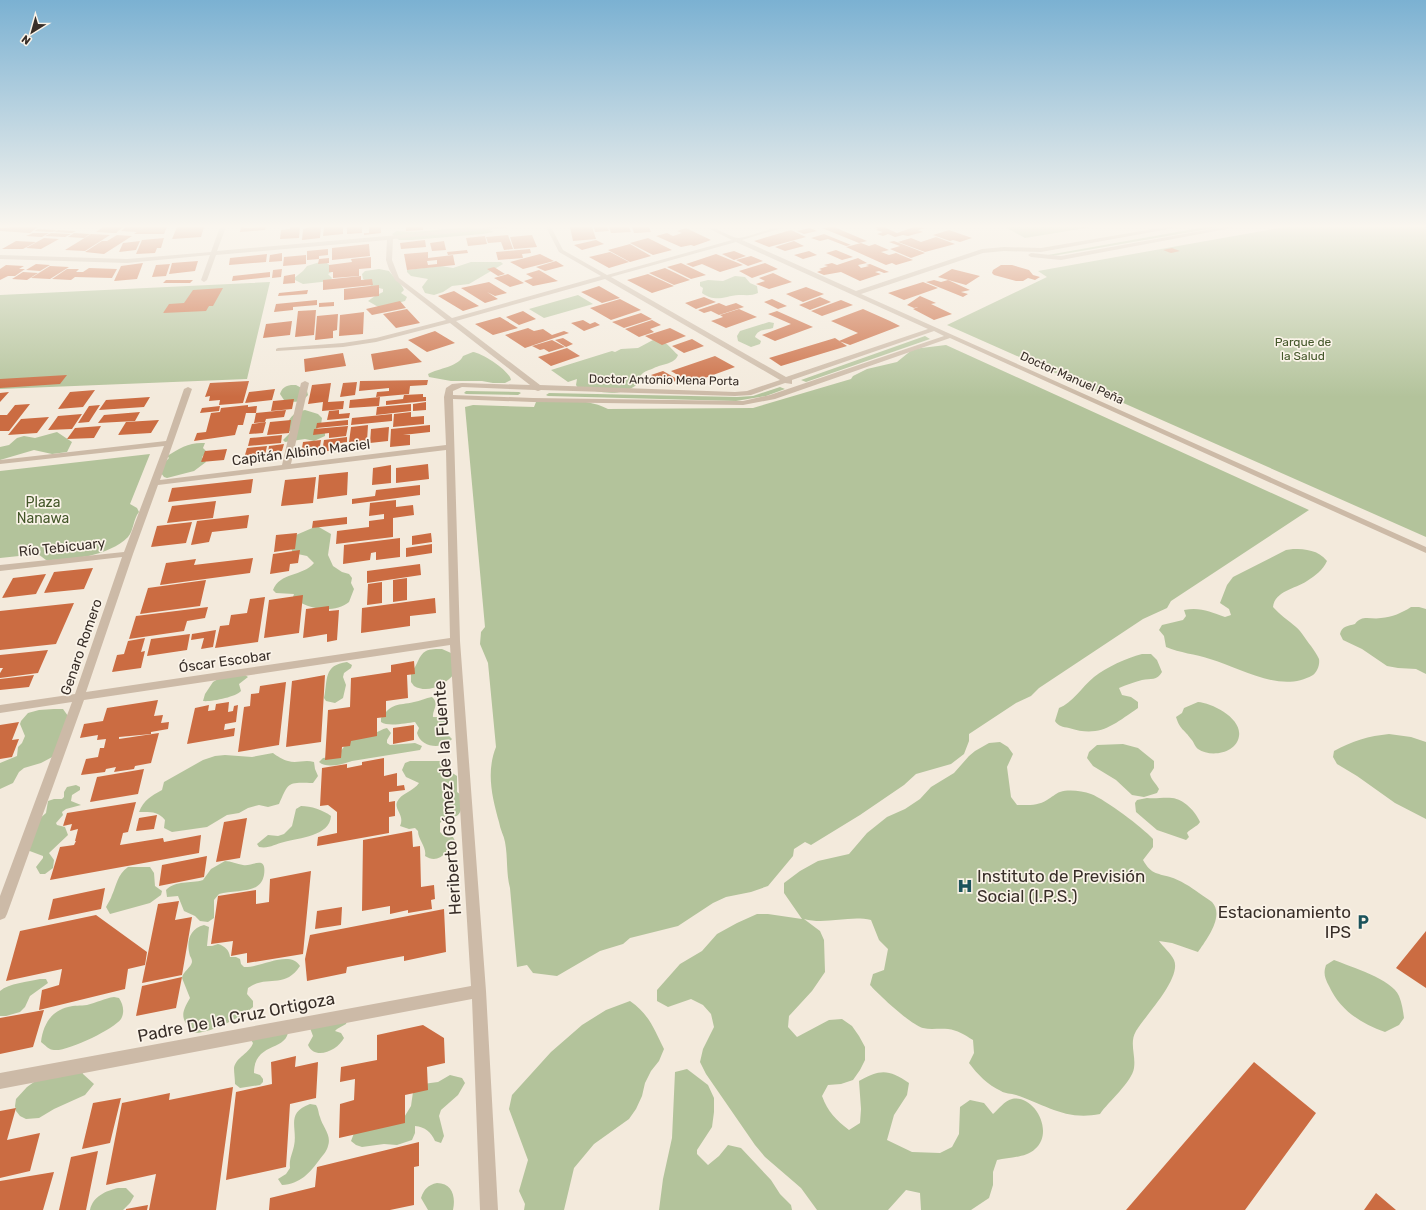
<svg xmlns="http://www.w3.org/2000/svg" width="1426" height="1210" viewBox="0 0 1426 1210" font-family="Rubik,sans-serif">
<rect width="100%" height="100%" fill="#f3eadc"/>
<path fill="#b3c39b" d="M469,227l19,2 5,3 -10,2 -71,6h-13l-7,-6 5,-3 17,1z
M1005,227h87l-67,11z
M1205,227h15l-168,29 -4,-1z
M1284,227h142v310l-479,-212 100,-48 -9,-6z
M320,262c8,0 10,2 12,10l-4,2 4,4 -2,3 -27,3 -10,-5 10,-8 4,-5z
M471,262h30l2,2 -34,20 -17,2 -9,6 -9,3 -9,-2 -3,-6 6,-8 -17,-3 -4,-4v-2l34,-4 12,2z
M379,269l10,2c5,7 12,11 15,19l-3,3 6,4 -2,4 -25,7 -12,-7 7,-5 8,-4v-3l-12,-3 -3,-4 -5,-3 -1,-5 3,-3z
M735,276l10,1 5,6 7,3 1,7c-6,3 -12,2 -19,2 -15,1 -23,8 -37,-2l1,-5 -3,-2v-4l8,-2 15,1z
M270,282l-23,97 -247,10v-94z
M578,295l15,9 -49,14 -15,-9z
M769,322l5,1 -1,5c-7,2 -15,1 -18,9l6,4 -1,3 -9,3 -13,-6 -1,-5 3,-5z
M925,336l5,3 -124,43 -5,-2z
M653,340c16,2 14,5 25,15 -3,9 -16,9 -24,13 -4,2 -10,3 -13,7 -3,4 -1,8 -6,11 -18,12 -37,5 -57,2l-2,-3 1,-6 -9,3 -17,-12 61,-19 3,1 6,-3 17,-1z
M946,345l363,165 -138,91 -4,7 -24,11 -104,69 -8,8 -15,7 -47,31v7l-5,13 -13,10 -35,10 -12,11 -44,30 -49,30 -6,-3 -11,7 -1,7 -25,30 -17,6 -25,5 -13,6 -35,23 -48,12 -7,6 -23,7 -43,25 -24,-3 -6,-8 -10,2 -7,-79c-4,-15 -2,-30 -5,-46 -1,-6 -5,-13 -6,-20 -7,-25 -13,-50 -3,-75l-8,-84 -8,-19 1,-12 4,-5 -20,-220 8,-2 61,2 2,-5c25,-1 50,-4 72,7l145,-1 98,-29 2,-3 14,-7 30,-7 16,-13z
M473,352c9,1 37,19 38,28l-6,3h-12l-11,-2h-31l-22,-4 -1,-3c11,-6 30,-7 35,-18z
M291,385h5l11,6 1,4c-7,8 -14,8 -24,5l-4,-6c2,-6 5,-8 11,-9z
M780,387l5,2 -19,7 -30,5 -188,-5 -2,-1 3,-2 188,4 16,-1z
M466,391l53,1 2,1 -3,2 -52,-1 -2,-1z
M305,410l13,4 4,4 -1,7 -4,4 8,4v3l-11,5 -9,-2 -20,3 -2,-2 8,-8 -4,-2c0,-11 6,-18 18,-20z
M57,432l15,10 -5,10 -15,2 -18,-4 -34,10v-13l9,-2 8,-7 7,-2 11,2z
M205,443l-2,5 4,4 -5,5 4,5 -12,9 -27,7 -3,-1 -6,-8 11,-11 -2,-2c13,-8 22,-14 38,-13z
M150,454l-20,50 7,4 2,4c-6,7 -5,18 -11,25 -19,19 -56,23 -82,23l-8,-6 -38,4v-87z
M317,526l14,8 -3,21 5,11 9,6 7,2 3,4 -1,5 3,6 -5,13c-15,12 -42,8 -56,-5l1,-3 -18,-1 -3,-3c7,-18 29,-13 41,-27l-7,-7 -14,-3 -2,-5 5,-13z
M1293,549c13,0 25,1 34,12 -4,9 -12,15 -20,20 -12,8 -32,10 -34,26 7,8 15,13 23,20 6,5 10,13 15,19 3,4 6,9 8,13 1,6 -2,13 -6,16 -32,19 -72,-7 -103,-16 -15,-5 -30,-6 -44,-12l-2,-11 -5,-6 3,-5 21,-5 3,-4 -2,-6c17,-3 26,2 41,7l6,-2 -2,-6 -9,-6 7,-18 6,-8 53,-27z
M1411,607h8l7,2v65l-10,-5 -18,-1 -11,-2 -25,-17 -19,-9 -3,-6c2,-8 8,-8 15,-10 7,-10 16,-4 26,-6 11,-1 21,-5 30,-11z
M442,649l9,4 3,21c-9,11 -26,20 -40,12l-3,-4v-10c7,-6 7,-17 15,-21 4,-2 11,-2 16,-2z
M1142,654h9l6,6 5,12c-5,9 -11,6 -20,8 -8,2 -16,5 -23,8l3,7 9,2 7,5v6c-25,17 -38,30 -69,20 -6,-1 -11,-2 -14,-7l4,-13c13,-5 23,-21 35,-31 13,-10 32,-19 48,-23z
M347,662l5,3 -1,3 -7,5 -1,4 3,8 -3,13 -8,5 -9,-2 -2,-3c4,-18 -1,-33 23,-36z
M245,675l3,2 -9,7 2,7c-5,6 -30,11 -38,10l2,-7 8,-12 5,-3z
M432,697c8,7 0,13 1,20h12l2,3 -8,10 2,4 7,1 4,4c-9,11 -31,9 -35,-6l2,-5 -4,-6c-8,1 -27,5 -34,0v-4c12,-16 16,-12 33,-16 6,-1 12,-4 18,-5z
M1198,702c14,1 44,16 41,34 -2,17 -28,22 -41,13 -3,-2 -4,-7 -7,-10 -7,-10 -11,-9 -15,-22l6,-4 2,-5z
M54,709h9l5,7 -12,39 -15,8 -17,5 -5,4 -6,11 -13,6v-26l17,-7 1,-9 4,-4 3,-7 -5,-12 1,-3 7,-8 11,-3z
M387,728l4,5 -4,7v3l3,2 25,-2 7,3 -2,4 -68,11c-9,3 -25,8 -33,1l4,-4c25,-2 14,-13 34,-21 5,-2 11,-2 16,-3 5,-2 9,-5 14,-6z
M1389,734l22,3 15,5v77l-31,-16 -38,-27 -20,-12 -4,-7 1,-6c18,-10 35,-15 55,-17z
M1000,742l8,5 5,7 -6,13 4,30 6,8c10,0 21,1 30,-5 4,-2 9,-7 13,-8 9,-3 22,-1 31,2 15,6 51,33 62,45v8l-10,13c8,14 13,13 27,17 10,3 21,10 29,16 4,3 9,6 13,9 13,14 -6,38 -14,50l-26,-9 -13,-2c4,6 12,12 15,19 8,18 -29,56 -38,71 -7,12 0,24 -2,37 -2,14 -25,33 -34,46 -34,7 -54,-9 -84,-19 -5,-2 -11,-1 -15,-4 -13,-6 -24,-17 -32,-28l5,-10 -1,-13c-8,-5 -16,-10 -25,-11 -9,-1 -17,1 -25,-1 -12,-3 -44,-33 -53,-43l3,-11 11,-4 4,-21 -9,-9 -8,-20c-22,-5 -45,5 -67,-1l16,12 4,9 1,32 -13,19 -23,25 -1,11 9,10 32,-17 13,-1 10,7 7,10 6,11v13l-5,10 -7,10 -12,4 -13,1 -6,11c6,16 14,24 27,34l11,-7 1,-14 -2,-28c21,-12 30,-12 50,2l-2,12 -13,20 -7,25 25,12 28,1 12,-6 7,-13 1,-27 10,-7 14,3 9,11c6,-5 11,-13 19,-15 22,-5 43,33 23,50 -9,9 -26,8 -38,11l-4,12v13l-4,13 -18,12h-50l-1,-17 -14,-3 -18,20h-71l-16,-22 -36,-31 -10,-12 -49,-71 -6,-12 3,-13 11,-22 -3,-13 -8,-9 -12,-6 -23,8 -11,-6v-11l23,-26 22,-13 15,-17 20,-11 20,-9h11l34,5 -18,-26v-10l16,-12 18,-10 31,-7 18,-21 20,-16 18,-8 15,-10 11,-12 23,-14 15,-17 6,-5 14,-8z
M1123,744l15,4 16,13v7l-4,6c1,6 6,9 9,15l-2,4 -13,4 -12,-2 -16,-15 -23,-14 -6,-8 2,-6 8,-7z
M273,753c4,3 10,7 15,8 9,3 16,-2 26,1l1,7 3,7 -5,7c-26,-1 -24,-1 -34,21l-11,3 -9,-2 -11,3 -9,5 -12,2 -20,12 -35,5 -8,-4 1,-8c-7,-9 -15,-8 -26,-8 5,-12 12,-16 23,-22l2,-8 39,-22 12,-4 10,-1 27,2z
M410,761h30l3,6 14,9v16l7,5c-5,31 -11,12 -24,26v9l3,3 10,2 2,4c-7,10 -16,24 -30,15 2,-9 -7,-16 -7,-25l-3,-3 -6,1 -9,-3c5,-11 -6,-16 -3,-24 4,-9 17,-11 22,-19l-13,-6 -4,-7 3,-7z
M76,785l4,2v3l-8,5 -1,6 10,4 -15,4 -4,3 1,3 -7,8 1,2 8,2 3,8 -19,18 5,7 -1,8 -8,6h-5l-4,-7 7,-9v-2l-16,-6 10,-29 9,-8 2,-12 6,-2h8l2,-2v-5l3,-5z
M1147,798c9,1 17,-1 25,0 12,1 24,14 28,24 -3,5 -9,6 -13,11l2,4 -3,3 -29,-10 -21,-18 -1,-9 2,-3z
M301,806c10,0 22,4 30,10 -1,20 -32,22 -47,26 -9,2 -15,7 -25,5l-2,-3 11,-9 10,1 6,-2 8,-8 4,-17z
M225,861c6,0 12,3 18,4 9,2 24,-11 21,10 -1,5 -3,9 -8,12 -9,5 -26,4 -37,7l-5,6v18l-6,4 -8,-1 -5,-5 -11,-5 -6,-15 -11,1 -1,-7c10,-10 24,-6 37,-10l8,-11z
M128,867h22l4,6 1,13 7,5 -1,4 -11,8 -40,11 -4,-7c2,-4 5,-8 6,-12 5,-11 5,-20 16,-28z
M204,925l5,2 -2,19h5l6,-2c7,2 11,6 12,13h6l4,2 1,5 3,3c16,1 46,-18 56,-1 -16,24 -33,8 -52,22l-1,6 6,7v6c-13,11 -42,26 -59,26 -13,-14 -14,-18 -4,-35l-8,-20c1,-7 9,-10 10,-16 0,-3 -1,-4 -2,-6 -4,-14 -1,-27 14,-31z
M1334,960c17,7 58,19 65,36 3,7 4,15 5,22l-5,7 -14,7c-25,-9 -45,-22 -56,-46 -4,-8 -6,-12 -3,-21z
M40,979h6l2,4 -18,13 -5,11 -5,5 -14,4h-6v-25c9,-8 28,-9 40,-12z
M114,997l5,1c4,6 6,14 2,21 -7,10 -54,33 -67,31 -5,0 -9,-5 -13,-8 2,-17 10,-31 27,-35 6,-2 13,-1 19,-2 9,-2 18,-7 27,-8z
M630,1001c19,13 24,28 34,48l-5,12 -8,10 -6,12 -3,13 -6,13 -7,10 -35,25 -20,24 -10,42h-40l1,-6 -6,-13 9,-31 -19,-51 3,-14 39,-43 31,-27 24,-15z
M347,1021l-1,3 -9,5 -2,2 6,2 3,5c-6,12 -29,23 -36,7l5,-9 -3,-8z
M288,1033c-4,18 -34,10 -34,40l6,2 3,4v3l-3,3 -20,3 -5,-4c0,-5 -1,-11 -1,-16 2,-11 16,-15 19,-25l-2,-3z
M81,1068l2,6 11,10 -9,11 -31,14 -15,9 -13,1 -6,-3 -4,-5 -1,-5 1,-7 11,-12 7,-5z
M687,1069l21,16 6,13v14l-2,15 -15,23v4l11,11 11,-9 9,-11 13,3 30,32 9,14 11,11 1,5h-133l4,-31 9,-41 3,-66z
M450,1075l12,3 3,5 -7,12 -17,15 -2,6 5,20 -3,7 -6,-2c-4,-9 -10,-14 -20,-15v7l-3,7 -15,5 -13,-1 -22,3 -6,-2 -5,-4 5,-13 47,-9 8,-13 2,-14 10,-8 15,-2z
M310,1104l6,1c3,5 2,7 4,12 2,9 12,18 8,29 -1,5 -5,9 -8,13 -10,14 -20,25 -38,26l-4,-6 8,-5 4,-6c-1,-9 2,-13 4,-22 4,-18 -9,-33 16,-42z
M437,1183c15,0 19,13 16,27h-25l-7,-12c3,-9 7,-13 16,-15z
M118,1188h8l8,8 -4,7 -7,7h-33c3,-14 16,-19 28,-22z"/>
<path fill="#cb6c42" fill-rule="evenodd" d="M19,227h19l-8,6 -30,-2v-3z
M103,227h20l-7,6 -20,-1z
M126,227h17l-6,5 -16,-1z
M144,227h23l-3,7h-30z
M177,227h27l-3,10 -29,2z
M241,227l6,1 19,-1 -1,3 -25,2z
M290,227h10l-1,11 -19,1 1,-9 9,-1z
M310,227h11l-1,11 -18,2 1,-11z
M324,227h19v7l-20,2z
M347,227h15v6l-15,1z
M369,227h12v6l-17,2v-2h5z
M406,227h17v3l-17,1z
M570,227h22l4,12 -23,2z
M594,227h13l2,4 -14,1z
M609,227h20l2,5 -20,1z
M632,227h17l2,5 -17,1z
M834,227l33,14 -8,2 -37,-15z
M875,227h9l13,6 17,-6 11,1 -7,2 5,2 -15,4 -5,-1 -8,2 -7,-3 -5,2 -6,-2 6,-2 -7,-2 2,-1z
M686,228l25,12 -17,6 -3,-1 -10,2 -25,-11 11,-3 6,3 9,-3 -5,-2z
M810,228l7,3 -13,3 -7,-3z
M38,229l19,1 -4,2 -19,-1z
M58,230l18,1 -4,2 -18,-1z
M791,230l15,7 -37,10 -15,-6z
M949,230l23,8 -12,4 -7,-2 -3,1 -17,-6z
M33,233h16l-7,4 -16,-1z
M51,233l20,1 -6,3 -20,-1z
M74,233l16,1 -6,4 -16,-1z
M91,234l19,1 -25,16 -20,-1z
M824,234l27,11 -5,1 -18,-7 -8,2 -9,-3z
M117,235l15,1 -28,18 -19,-2 17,-11h5z
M508,235l5,14 -9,1 -3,-8 -13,1 -2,-6z
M532,235l5,12 -23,2 -4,-12z
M485,236l2,8 -19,2 -2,-8z
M936,237l19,7 -30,8 -27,-10 13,-4 10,4z
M44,238l15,1 -18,10 -15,-1z
M164,238l-3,10h-4l-2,5 -19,1 6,-14z
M648,238l24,12 -19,5 -23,-12z
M425,240l1,7 -25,2 -1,-6z
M596,240l8,4 -22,6 -8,-5z
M16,241l20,1 -13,7h-21z
M140,241l-4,9 -17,2 4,-9z
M444,241l2,9 -14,1 -2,-8z
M794,241l10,5 -19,5 -10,-4z
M894,241l31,12 -14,5 -21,-9 10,-3 -11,-4z
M861,243l8,3 6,-2 14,6 -8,2 8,3 7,-2 17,7 -17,5 -4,-2 -6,2 -40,-18z
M369,244l1,12 -38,4v-12z
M630,244l21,12 -21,6 -22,-12z
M1172,248l8,3 -9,2 -8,-3z
M328,249v6l-9,1v3l10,-1v5l-11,1 1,-5 -12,1v-9z
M530,249l1,4 -9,1 1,4 -25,2 -2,-8z
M467,250l1,3 -20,2 -1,-3z
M836,250l17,7 -11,3 -16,-7z
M734,251l12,5 -12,4 -12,-6z
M809,251l8,4 -14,4 -9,-4z
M428,252v6l25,-3 2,10 -48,5 -3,-16zM437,260v4l-9,1 -1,-4z
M610,252l19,10 -20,6 -20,-11z
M282,253v8l-13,1 1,-7z
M267,254l-1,8 -37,3 1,-7z
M540,254l14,7 -31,8 -13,-7z
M716,254l27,11 -23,7 -18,-8 -9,3 -7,-3z
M306,255v9l-23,2 1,-9z
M751,256l12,5 -15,5 -12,-6z
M371,257v11l-12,1v7l-26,2v-6h-4v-7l23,-3 -1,-3z
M858,258l9,5 -9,2 3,3 8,-2 -3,-1 4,-1 19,8 -5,1 -5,-2 -4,1 6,2 -21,7 -19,-9 -17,3 -7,-3 5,-2 -3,-1 9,-3 -4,-1 8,-2 5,2z
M198,261l-3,10 -26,3 3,-11z
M556,261l8,5 -19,5 -9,-4z
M143,263l-6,16 -23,2 7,-15z
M681,263l25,12 -15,4 -24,-12z
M765,263l13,6 -26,9 -13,-7z
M36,264l14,1 -10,6 -14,-1z
M170,264l-4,12 -14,1 4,-12z
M6,265l18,1 -5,3h6l-10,7h-7l-8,4v-11z
M1001,265h11l17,5 4,5 7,2 -5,3 -7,-2 -5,3h-7l-22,-6 -2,-2 1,-3z
M50,266l19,1 -19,12 -19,-1z
M494,267l11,7 -7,2 -11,-7z
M89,268l28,1 -5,9 -37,-1 -4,3 -19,-1 15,-10h12l-3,3h7z
M665,268l25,12 -16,5 -25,-12z
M282,269l-1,8 -9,1 1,-8z
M952,269l28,7 -14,9 -28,-8z
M539,270l17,10 2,1 -25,5 -9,-5 9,-3 -7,-4z
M23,272l15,1 -11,7 -15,-1z
M270,272v5l-38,4 1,-5z
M773,273l19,9 -23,7 -13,-5 9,-3 -6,-3z
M295,274v9l-12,1 1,-8z
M508,274l16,9 -14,4 -16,-9z
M648,274l26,12 -22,7 -25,-13z
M361,276v4l11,-1 1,6 -50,5v-10z
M166,280h27l-3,3h-27z
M934,280l7,2 7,-2 22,10 -9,2 7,2 -5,3 -37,-15z
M489,282l18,11 -12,3 -8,-4 11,7 -13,4 -24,-15z
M923,282l15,6 -34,12 -16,-7z
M379,285v11l-35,4v-11z
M599,286l21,12 -18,5 -21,-11z
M806,287l18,7 -21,8 -17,-8z
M223,288l-10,18h-4l-3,5 -43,2 6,-9 15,-1 9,-13z
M308,290l-1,4 -29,2 1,-3z
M454,291l25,15 -16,5 -25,-15z
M920,296l16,7 -5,1 21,10 -18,6 -21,-11 5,-2 -4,1 -7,-3z
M704,297l12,5 -20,7 -11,-6z
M820,297l11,5 -21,8 -11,-5z
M620,299l21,11 -30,10 -21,-12z
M772,299l15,7 -9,3 -14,-7z
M317,300v5l-24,2v3l-19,2 2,-8z
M841,300l12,5 -31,11 -11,-5z
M400,301l6,7 -34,7 -6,-6z
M334,302v4l-15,1v-4z
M719,303l7,3 10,-3 8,4 -25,8 -8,-4 -7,2 -6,-3z
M407,309l13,14 -24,5 -13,-14z
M739,309l18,8 -31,11 -15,-7 12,-4 -3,-2z
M863,309l27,12 10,5 -50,19 -11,-4 19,-8 -27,-12z
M316,310l-2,25 -19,2 3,-26z
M523,311l13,8 -17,6 -13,-8z
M777,311l36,16 -38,14 -13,-6 29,-11 -23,-10z
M364,312l-1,22 -24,2 1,-21z
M641,313l11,6 -28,9 -12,-6z
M338,314l-1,16 -4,1v7l-18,2 2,-24z
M500,317l18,11 -25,7 -18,-11z
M583,320l7,4 5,-2 5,3 -16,6 -13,-8z
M652,320l9,5 -11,4 4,3 -15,5 -14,-8z
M292,321l-2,14 -27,3 3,-14z
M528,328l6,3 9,-2 9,6 12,-4 5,2 -44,15 -20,-13z
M670,328l16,8 -24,9 -17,-9z
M435,331l20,12 -28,9 -19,-12z
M563,338l10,6 -7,3 -11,-7z
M835,338l12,8 -66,20 -12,-8z
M692,339l12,7 -20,7 -12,-7z
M552,340l13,7 -16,5 -5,-3 -4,1 -8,-4z
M407,348l15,14 -48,8 -3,-16z
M567,348l13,8 -29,10 -13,-9z
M343,353l3,13 -41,6 -1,-13z
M715,356l20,11 -44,16 -20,-12z
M663,371l16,9 -13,4 -15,-9z
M67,375l-7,9 -60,4v-9z
M428,380l-1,5 -17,1 -1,8 -33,3 1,-5 12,-1v-3l-30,3 1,-10z
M249,381l-6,22 -24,2 1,-5 -11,1 1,-5 -5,1 5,-14z
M357,382l-2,13 -15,2 3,-14z
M331,383l-3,19 16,-1 -1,8 -21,2 1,-9 -15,2 4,-19z
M275,389l-3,11 -27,3 4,-11z
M95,390l-12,17 -25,2 12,-17z
M9,392l-9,10v-9z
M423,394v3h3v4l-40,4v-4l17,-2 1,-4z
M150,397l-6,10 -45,3 7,-10z
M380,397l-1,9 -30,2 1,-8z
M294,399l-2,10 -21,2 2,-10z
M426,402v8l-13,1v-7z
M30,404l-21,27h-9v-16h7l8,-10z
M411,404v7l-35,4 1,-8z
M100,405l-11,17 -11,1 11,-17z
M248,405v2l9,-1 -1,7h-10l-3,12h-5l-3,10 -41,6 3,-8 9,-1 5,-19 9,-1 1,-4z
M220,406l-1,5 -19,2 2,-5z
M286,410l-2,7 -18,2 -1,3 -11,1 2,-10z
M339,410v4l11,-1 -1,5 -22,2 2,-9z
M140,412l-5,9 -37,2 6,-8z
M411,412v5l13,-1v8l-31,3 1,-13z
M82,414l-10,15 -24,1 10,-14z
M392,414v7l-41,4 1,-7z
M49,417l-12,16 -29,2 13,-16z
M159,420l-8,13 -33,2 8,-13z
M291,420l-2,13 -22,2 3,-13z
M348,420v5l-32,3 1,-5z
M266,422l-3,11 -14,1 3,-10z
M368,425l-1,16 -18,1 2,-15z
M430,425v7l-27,3h7v10l-20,2 1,-18z
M101,426l-7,12 -27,1 8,-11z
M348,426l-2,10 -17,2v-5l-16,2 1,-6z
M389,427l-1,14 -18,2 1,-14z
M282,435l-1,8 -33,3 2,-8z
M347,437v5l-12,2 -1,6 -12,2 2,-12z
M321,440l-2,12 -18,2 2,-12z
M284,444l-2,7 -14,1 1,-6z
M267,446l-3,14 -21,2 4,-14z
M227,449l-3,11 -23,2 4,-11z
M428,464l1,15 -33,4v-15z
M391,465v18l-19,2 1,-17z
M348,472l-1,23 -30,4 2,-24z
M316,477l-3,26 -32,3 4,-26z
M253,479l-2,14 -83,9 4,-14z
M420,485v10l-68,9v-5l23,-3 1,-6z
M396,500v7l17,-2 1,10 -21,3v19l-57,7 1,-13 32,-4v-6l15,-2v-5l-15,2 1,-13z
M216,501l-3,17 -46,5 5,-17z
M249,515l-2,13 -35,4 -3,10 -18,3 6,-24z
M347,517v7l-35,4 1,-7z
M192,522l-6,21 -35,4 6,-21z
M297,533l-2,16 -21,3 2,-17z
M431,533l1,9 -20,3v-9z
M400,538v19l-24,3v-8l-5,1 -1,7 -27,4 1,-19z
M432,544v9l-26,4v-9z
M300,550l-2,13 -8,1 -1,7 -19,3 3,-20z
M253,558l-3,15 -90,12 6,-22 30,-4 -2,6z
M420,564l1,11 -54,8v-12z
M93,568l-9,21 -40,4 10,-21z
M46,574l-10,20 -34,4 11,-20z
M407,578v22l-14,2v-22z
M206,580l-6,26 -60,8 8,-26z
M382,582v21l-15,2 1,-21z
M303,595l-4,38 -35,5 5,-38z
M265,597l-7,45 -43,6 5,-22 9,-1 2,-10 16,-2 3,-14z
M435,598l1,15 -26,3v10l-49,7 1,-25z
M74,603l-18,41 -56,6v-39z
M329,606v5l10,-1 -2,30 -10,2v-8l-24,4 3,-29z
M208,607l-3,11 -18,3 -3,10 -55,8 7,-23z
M216,630l-3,17 -12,2 3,-11 -13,2 1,-6z
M190,634l-3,16 -40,6 4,-17z
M145,638l-4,14 4,-1 -4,17 -29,4 5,-17 7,-1 4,-13z
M48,650l-10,23 -38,5v-5l3,-5h-3v-13z
M414,661l1,13 -8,1 1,23 -22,3v16l-9,1v18l-26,5 -1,5 -8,1 -1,11 -16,2 3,-50 22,-3 1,-29 40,-6v-7z
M34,675l-5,12 -29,3v-11z
M325,675l-4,67 -35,5 6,-66z
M286,682l-7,63 -41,7 6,-45 6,-1 1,-12 8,-1 1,-7z
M158,700l-4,16 9,-1 -2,8 8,-1 -1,7 -17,3v2l-32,3v2l40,-6 -8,30 -16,3 -1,3 -20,3 2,-5 -10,2 -1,3 -24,3 5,-16 12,-2 2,-9h4l2,-9 -9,1 1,-5 -18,3 4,-14 19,-3 4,-13z
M229,702l-1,10 5,-1 1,-5 4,-1 -2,17 -11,2 -1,6 11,-2 -1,8 -47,8 8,-36 14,-3 -1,6 7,-1 1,-6z
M19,722l-7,18 7,-1 -7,18 -12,2v-34z
M414,725v15l-21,4v-16z
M384,758v18l13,-3v13l7,-1 1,5 -16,2v10l6,-1v15l-6,1v16l-72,13 1,-9 19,-4v-21l-9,-7 -8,1 2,-38 25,-4v4l15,-3v-3z
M144,769l-6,25 -48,8 7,-25z
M136,802l-8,30 -5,1 -3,12 43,-7 1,4 37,-7 -2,18 -149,27 10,-33 14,-2 2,-4h-1l3,-12 -8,2 2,-7 -9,2 4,-13z
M157,815l-3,14 -18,2 3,-13z
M247,818l-7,40 -24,4 8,-40z
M412,831l1,16 7,-1 1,41 13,-2 1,14 -4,1 1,9 -24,4v-3l-18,4v-8l-28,5 1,-71z
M207,856l-3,21 -45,9 3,-21z
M311,871l-8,83 -56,9v-10l-16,3 2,-15 -22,3 7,-48 38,-6v14l13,-2 1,-23z
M105,888l-4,21 -53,11 5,-21z
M179,901l-4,19 17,-3 -10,58 -40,8 16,-79z
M342,907l-1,18 -26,4 2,-18z
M444,909l2,43 -42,9v-5l-57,11 -1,6 -39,8 -2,-22 5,-24z
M96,915l51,37 -2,13 -17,4 -3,20 -86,21 3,-20 17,-5 3,-16 -56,12 14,-50z
M1426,931v57l-30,-20z
M182,977l-6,31 -40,8 6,-30z
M44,1010l-11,37 -33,7v-36z
M423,1025l21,13 1,25 -18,4 1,23 -23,5v28l-66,15 1,-34 14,-4 1,-21 -15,3 1,-15 36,-7v-25z
M296,1056l-1,11 23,-5 -2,36 -26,6 -4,63 -60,13 10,-88 36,-8 -1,-22z
M1254,1062l62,51 -71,97h-119z
M233,1087l-17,123h-67l7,-36 -50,11 16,-82 48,-10 -1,7z
M121,1098l-11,45 -28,6 11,-46z
M16,1108l-9,32 33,-7 -10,38 -30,7v-67z
M419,1142v24l-5,1v38l-24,5h-121l1,-12 45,-11 2,-20z
M98,1151l-12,59h-27l12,-53z
M54,1172l-11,38h-43v-29z
M1376,1193l20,17h-32z
M148,1205l-1,5h-21v-1z"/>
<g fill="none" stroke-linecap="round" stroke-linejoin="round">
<path fill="#ccbaa7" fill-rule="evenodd" d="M220,227h6l-9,24 271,-24h26l-121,12 -1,21 7,18 53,40 149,-42 -42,-24 -13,-25h5l12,23 44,25 125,-35 -26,-13c12,0 24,11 33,11 16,-2 30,-11 46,-11l-43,13 114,51 126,-42 22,-2 37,1 124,-21h15l-139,25 -37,-1 -21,2 -122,41 565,253v6l-476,-215 -175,61 -32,6 -210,-3 -80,-3 7,242 26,350 12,219h-18l-8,-211 -472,90v-16l471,-87 -21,-341 -366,55 -77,214 -2,4 -5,2v-24l72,-194 -72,11v-8l75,-11 47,-137 -122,14v-6l124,-13 40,-106 -164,18v-4l166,-19 18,-52 4,-2 4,2 -32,91 122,-15 19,-82 4,-2 4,2 -18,81 155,-19 -2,-48 2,-9 6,-4 10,-1 68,2 -80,-62 -74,19 -33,5 -67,4v-2l2,-1 65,-5 33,-5 70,-18 -51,-40 -6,-11 -3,-9 1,-20 -171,15 -9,25 -3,2 -3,-2 9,-25 -83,8 -127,-4v-4l127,4 84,-7zM736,242l192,87 -142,48 -175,-100zM605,279l175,101 -33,11 -12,1 -195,-7 -84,-64zM934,331l10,5 -174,59 -27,6 -210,-3 -80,-3v-4l9,-4 73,3 3,1 3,-1 194,6 16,-1 34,-12 7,1v-4zM446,450l4,188 -364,54 47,-138 25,-69z
M1223,227h14l-176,33 -30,-3 -3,-2 3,-2 30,3z"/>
</g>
<linearGradient id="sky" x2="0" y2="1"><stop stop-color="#7bb1d2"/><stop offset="0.57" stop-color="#faf6ef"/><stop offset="1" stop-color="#faf6ef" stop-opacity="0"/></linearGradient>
<rect width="1426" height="397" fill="url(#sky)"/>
<defs>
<symbol id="hospital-bare" viewBox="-9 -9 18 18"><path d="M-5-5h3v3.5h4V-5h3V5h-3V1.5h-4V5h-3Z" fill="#1b535b" stroke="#faf3e8" stroke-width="2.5" paint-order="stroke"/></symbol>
<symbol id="parking-bare" viewBox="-9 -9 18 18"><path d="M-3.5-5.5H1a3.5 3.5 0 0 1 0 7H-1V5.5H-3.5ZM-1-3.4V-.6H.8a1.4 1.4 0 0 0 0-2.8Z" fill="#1b535b" stroke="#faf3e8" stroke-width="2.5" paint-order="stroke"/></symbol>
</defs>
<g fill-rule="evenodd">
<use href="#hospital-bare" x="954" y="875" width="22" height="22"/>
<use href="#parking-bare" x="1352" y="911" width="22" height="22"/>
</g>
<g text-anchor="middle" stroke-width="3.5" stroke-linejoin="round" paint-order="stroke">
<g font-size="12" fill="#44572a" stroke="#faf3e8">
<text x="1303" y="346">Parque de<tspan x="1303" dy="14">la Salud</tspan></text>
</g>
<g font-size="12" fill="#382e28" stroke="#faf3e8">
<text transform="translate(1072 378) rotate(24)" y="4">Doctor Manuel Peña</text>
<text transform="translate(664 380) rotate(1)" y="4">Doctor Antonio Mena Porta</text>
</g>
<g font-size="14" fill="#382e28" stroke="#faf3e8">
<text transform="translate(301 452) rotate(-7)" y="5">Capitán Albino Maciel</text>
<text transform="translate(62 547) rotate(-6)" y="5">Río Tebicuary</text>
<text transform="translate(81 647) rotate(-71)" y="5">Genaro Romero</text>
<text transform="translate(225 661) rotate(-8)" y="5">Óscar Escobar</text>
</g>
<g font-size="14" fill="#44572a" stroke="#faf3e8">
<text x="43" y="507">Plaza<tspan x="43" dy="16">Nanawa</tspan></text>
</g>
<g font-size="17" fill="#382e28" stroke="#faf3e8">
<text transform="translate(447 798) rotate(-94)" y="6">Heriberto Gómez de la Fuente</text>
<text transform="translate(236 1017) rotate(-11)" y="6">Padre De la Cruz Ortigoza</text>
</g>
<g font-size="17" fill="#382e28" stroke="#faf3e8" text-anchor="start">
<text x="977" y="882">Instituto de Previsión<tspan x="977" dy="20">Social (I.P.S.)</tspan></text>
<text x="1351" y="918" text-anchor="end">Estacionamiento<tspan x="1351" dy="20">IPS</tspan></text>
</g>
</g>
<g transform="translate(32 32) rotate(217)" stroke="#faf3e8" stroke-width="3" paint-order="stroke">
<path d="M0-3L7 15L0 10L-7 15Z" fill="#382e28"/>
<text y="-6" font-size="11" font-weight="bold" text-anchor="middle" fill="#382e28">N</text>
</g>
</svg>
